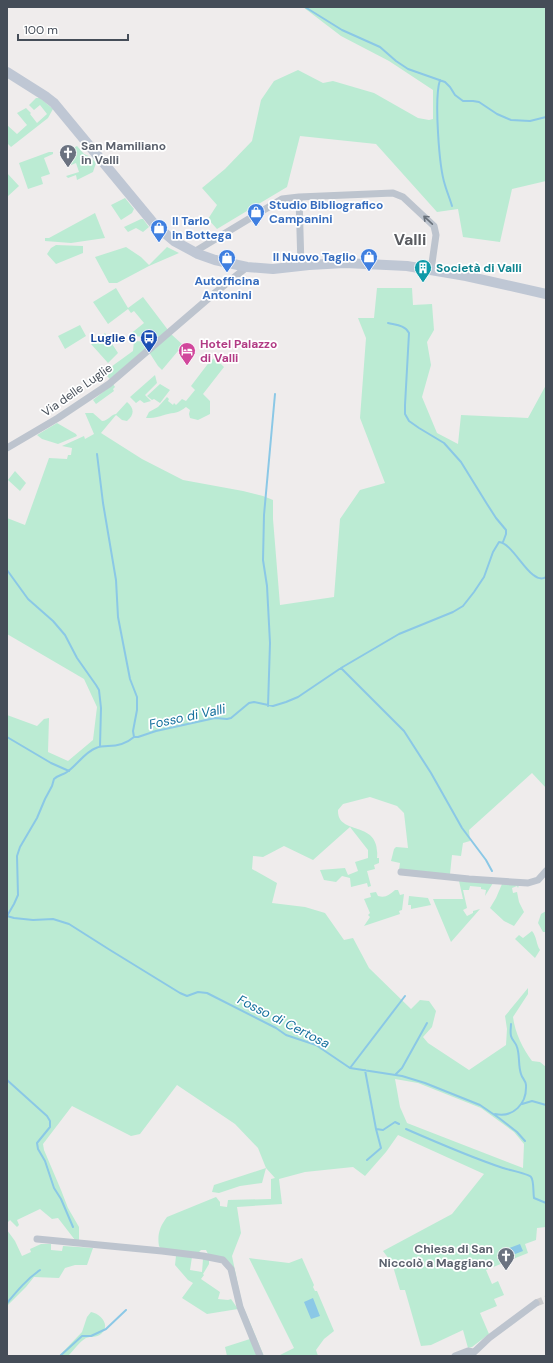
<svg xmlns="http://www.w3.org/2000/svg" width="553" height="1363" viewBox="0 0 553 1363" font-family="'DM Sans',sans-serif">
<rect width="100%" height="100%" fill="#efecec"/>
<path fill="#bbebd3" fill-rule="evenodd" d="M303,7h243v174l-34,8 -12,53 -37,-5 -5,-28 -21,3 -61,-68 -76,-8 -13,51 -70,42 -9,-10 9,-14 -15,-17 23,-19 27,-28 9,-41 13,-19 24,-11 25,13 10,-2 41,12 44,25 11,2 4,-1v-29l-44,-29 -48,-25z
M36,98h4l13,11 -5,9 -37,29 -4,-4v-18l10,9 10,-9 -10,-12 9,-5 5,5 -1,1 7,9 10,-9 -7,-9 -6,5 -5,-5z
M77,146l7,8 7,3 5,6 -3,9 -16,8 -1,-5 -8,3 -2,-2 13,-4 -3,-9 -5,2 -5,-13z
M49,152h4v2l-9,4 6,16 -9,3 2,7 -15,5 -9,-26z
M7,173l12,13 -12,11z
M125,198l9,11 -2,4 -11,7 -10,-15z
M95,213l10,25 -34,5 -26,-2v-3h4z
M141,219h2l6,8 -6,5 -7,-4 -8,4 -4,-5z
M56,245l27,1v7l-27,11 -9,-10 4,-6z
M126,247l15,10 8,8 18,-18 12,6 -30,13 -32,17h-8l-14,-26z
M116,288l12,20 15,-11 25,33 -12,9 -27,-4 15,-12 -10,-12 -3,2 -3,-4 -20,15 -15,-22z
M377,288h35l1,17 19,-1 2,26 -7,12 4,23 -9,32 15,36 21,11 3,-29 67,3 18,-33v403l-14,-15 -63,57 1,11 -7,2 -2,13 -9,-1 -2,19 -51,-4 1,-7 -9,-2 3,-12 2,-2 12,1 -4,-35 -7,-7 -27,-9 -27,7 -5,6c-1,27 43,8 39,48h2v5l-5,2 1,4 -8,2 4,15 -3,1 -1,-4 -16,4 -1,-9 -8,-2 -6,6 -12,-2 -4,-10 25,-2 3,7 10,-4 -3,-9 13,-4v-8l-18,-23 -37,33 -29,-14 -21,11 -10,-1 -1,13 25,14 -5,20 33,4 20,6 19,27 9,-2 16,30 42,41 9,-9 9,1 7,10 -4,16 -9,10 5,6 41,27 37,-25 1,-16 -2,-13 23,-28v6l-15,23c2,16 10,32 19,44l8,1 6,5v160l-9,1 -1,12 -11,4 3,9 -42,17 6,14 6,-3 6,14 -10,4 3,7 -17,7 9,21 -17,13 -4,1 -5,-18 -32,15 -10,1 -16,-56h-5l-8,-27 -9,-12 69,-37 32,-40 -86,-39 -12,17 -21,24 -12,-9 -48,5 -26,7 3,25 -45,3 4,26 -9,23 10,48 22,52h-1l-23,-53 -8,-34 -7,-11 -17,-4 -2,-4h-5l-3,3 -37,-4 -2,-3c-2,-11 1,-20 8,-29l49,-20 4,5v4l7,1 1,-7 43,-1v-20l4,-1 -9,-10 -4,15 -22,3 -21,7 -7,-1 2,-7 52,-17 -8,-20 -23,-24 -58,-39 -37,49 -9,2 -59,-30 -29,38 1,6 17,40 7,18 11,19v13h-4l-17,-22 -6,1 -12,-10 -23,11 2,5 -2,2 -7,-7 -3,3v-508l30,11 7,-7 5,-1 -1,34 20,9 25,-21 4,-33 -13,-28 -77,-45v-116l18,7 24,-67 18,1 1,-4h3l1,-7 -10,-2 22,-10 1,3 9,-5 -9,-21h8l9,8c6,0 8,-6 14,-7l11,-12c7,6 8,12 0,19l-5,-1 -6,-5 -15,18 41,26 41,21 60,11 20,5 10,4v19l7,86 54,-8 6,-78 20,-29 25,-7 -25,-65 6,-80 -8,-20h16zM395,1079l23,4 63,25 33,24 10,12 -1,24 -116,-45 -7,-16z
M80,325l6,11 -21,13 -7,-13z
M105,333l13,20 -10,10 -17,-19z
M171,334l12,11 -21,25 -4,-4 -9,-14z
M134,341l19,1 -43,37 -6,-6 11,-9 18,-13z
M215,358l9,9 -21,27 7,7v13l-12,6 -8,-2 -1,-4 1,-4 -4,-3c-8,6 -8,5 -18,7 -9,2 -10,4 -22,4l3,-6 9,-5 9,-10 2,2 -1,2 5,4 1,-2 2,2 6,-6 4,2 9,-11 -4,-4 19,-25z
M155,375l2,8 -12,12 6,6 -7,2 -4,-3 -4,3 -6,-6z
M113,384l2,3 -2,2 1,2 -18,13 -3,-4z
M160,384l10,6 -10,13 -6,-4 -2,1 -5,-4z
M57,423l19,11 1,2 -19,8 -16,-5 -5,-4z
M15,471l11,12 -6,8 -12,-11z
M459,881l34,2 -8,13 1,-6 -5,-1v-2l-11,-1 -1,4h-6l4,18 -4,2 4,6 6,-3v-2l7,-2 -29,33 -18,-43h30z
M502,884l17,1 -1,3 -1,-2 -5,2 1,5 4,-1 2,10 5,10 -10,14 -10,-5 -14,-13 6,-10z
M395,890h3l2,5 4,-1 -2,16 -3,1 1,3 -36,12 6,-9 -2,-2 2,-2 -6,-14 7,-2 -1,-4 6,-1 2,4c8,2 11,-1 17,-6z
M409,896l19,2 3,7 -20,4v-4h-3z
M546,911v21h-3l-5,-9 3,-9z
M532,931c5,6 4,13 8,19l-5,8 -20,-19 4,-4 4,3z
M7,1230l8,11 7,15 9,-4 -1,-3 11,-5h10v6l11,1 1,-5 30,2 -6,17h-12l-10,3 -6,10 -25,-1 -8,10 -19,19z
M176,1256l16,1 -2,13 12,2 1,-13h6v5l-6,10 1,1 -3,4 19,13 -2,7 10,1 3,-1 7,10 -31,5 -25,-16 11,-15 -5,-3 -13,-15z
M249,1258l40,5 13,-5 12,27 -1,2 2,4h2l17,40 -10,8 -8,11 2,6h-40l16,-8z
M91,1312c10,2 20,13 10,22 -5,4 -10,2 -15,4 -7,4 -13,13 -18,18h-9l23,-24 5,-15z
M250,1339l8,17h-31l-2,-9z"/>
<path fill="#8bc8e6" d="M520,1244l3,7 -16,6 -3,-7z
M313,1298l7,18 -9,3 -7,-17z"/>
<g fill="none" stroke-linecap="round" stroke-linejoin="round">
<path stroke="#8bc8e6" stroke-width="2" d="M305,7l37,23 38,17 16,14 12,8 37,13 5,5 5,8 8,6h10l6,1 18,12 14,6 19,1 16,-4
M440,80c-6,18 -1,87 5,105 2,7 5,14 7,21
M388,323c8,2 17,2 21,10l-4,72v9l4,7 10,7 25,15 17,19 26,42 9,14 10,12v4l-3,8
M97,454l6,49 13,77 2,37 12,62 7,18v13l-4,21 1,6
M7,570l21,29 25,22 12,14 12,23 19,27 3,5 2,18 -1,38
M341,668l63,63 27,42 31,55 24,32 6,11
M268,706l2,-63 -3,-57 -4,-26 1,-45 11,-121
M7,737l44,26 18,8
M7,916l7,-12 4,-9 -1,-39 3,-9 17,-29 8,-19 7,-13 2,-7c4,-4 9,-4 13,-7 10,-7 18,-20 29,-24 4,-2 7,-2 12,-2 10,0 19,-3 26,-9h4l18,-6 59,-13 12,1 4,-1 18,-15 5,-1 19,4 13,-4 12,-5 43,-29 58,-34 54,-22 10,-6 11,-14 10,-15 9,-25 6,-10c15,1 32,45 47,35
M7,916l7,2 19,2 20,-1 16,5 41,26 70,43 7,3 11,-4 9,1 69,35 10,7 30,10 34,23 52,8 23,7 55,22 19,13 18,14 8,9
M350,1068l55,-72
M365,1070l11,59 7,1 12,-8 4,2
M396,1074l6,-6 25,-45
M7,1080l40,36 3,5v6l-13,16 1,6 7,12 9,27 7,11 12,28
M522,1104l10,-3 14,4
M495,1114c18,4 32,-10 31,-29 0,-4 -4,-7 -5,-11 -3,-9 -1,-18 -4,-27 -1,-4 -5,-7 -6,-11 -1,-4 0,-9 0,-12
M406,1129c32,14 64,28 97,39 6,2 26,6 28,9 3,3 2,15 3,21l12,5
M367,1160l14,-12 -5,-19
M7,1303c10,-12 20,-24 33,-33
M60,1356l22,-20h9l15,-7 20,-19"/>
<path stroke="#cdccce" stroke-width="7" stroke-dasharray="7 3.5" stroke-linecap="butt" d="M536,1303l10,-4"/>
<path stroke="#bdc4ce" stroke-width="7" d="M299,197l2,69
M194,252l88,-53 17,-2 94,-4 10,4 31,29 2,9 -5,35
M7,448l51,-30 51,-34 107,-92 31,-25
M401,872l68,7 59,4 10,-3 8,-9
M37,1239l125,12 41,5 20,4 8,9 9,38 20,49
M455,1356l13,-5 5,1
M470,1356l19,-18 47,-35"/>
<path stroke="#bfc7d4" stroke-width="10" d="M7,72l38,24 9,7 101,122 19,16 24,13 17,6 32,7 26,2 36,-4 36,-2 62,3 59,10 80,18"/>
</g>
<defs><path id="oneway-shaft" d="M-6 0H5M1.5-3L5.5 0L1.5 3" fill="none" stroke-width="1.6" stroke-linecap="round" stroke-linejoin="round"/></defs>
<use stroke="#69717b" href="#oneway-shaft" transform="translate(428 220) rotate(-137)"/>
<defs>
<symbol id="church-pin" viewBox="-11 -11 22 30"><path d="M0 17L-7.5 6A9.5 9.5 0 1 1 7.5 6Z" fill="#6b7280" stroke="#fff"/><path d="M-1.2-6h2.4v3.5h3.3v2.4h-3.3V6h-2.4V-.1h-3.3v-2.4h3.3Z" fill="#fff"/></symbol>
<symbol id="shop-pin" viewBox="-11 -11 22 30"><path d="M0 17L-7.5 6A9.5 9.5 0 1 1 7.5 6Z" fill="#3f7fe0" stroke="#fff"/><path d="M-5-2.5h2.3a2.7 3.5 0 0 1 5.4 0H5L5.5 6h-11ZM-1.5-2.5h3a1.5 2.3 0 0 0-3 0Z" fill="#fff"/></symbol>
<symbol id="building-pin" viewBox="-11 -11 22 30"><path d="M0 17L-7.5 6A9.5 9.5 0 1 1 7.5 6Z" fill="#0f9aa8" stroke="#fff"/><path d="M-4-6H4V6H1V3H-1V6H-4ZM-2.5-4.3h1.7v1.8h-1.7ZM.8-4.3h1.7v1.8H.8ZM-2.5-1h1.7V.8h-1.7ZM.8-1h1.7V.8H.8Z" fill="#fff"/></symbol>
<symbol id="bus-pin" viewBox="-11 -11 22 30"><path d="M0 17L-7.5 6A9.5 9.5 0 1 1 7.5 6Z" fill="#1a4fb4" stroke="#fff"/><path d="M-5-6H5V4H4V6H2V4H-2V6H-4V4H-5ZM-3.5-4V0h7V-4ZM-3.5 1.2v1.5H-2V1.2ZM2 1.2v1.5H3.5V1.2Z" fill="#fff"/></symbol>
<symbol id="hotel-pin" viewBox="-11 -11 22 30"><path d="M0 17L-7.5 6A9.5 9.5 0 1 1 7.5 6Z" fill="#d1479c" stroke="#fff"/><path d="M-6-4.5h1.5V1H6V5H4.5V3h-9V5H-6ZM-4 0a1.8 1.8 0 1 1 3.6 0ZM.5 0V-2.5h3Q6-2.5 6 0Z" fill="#fff"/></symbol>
</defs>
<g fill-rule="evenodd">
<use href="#church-pin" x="58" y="143" width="20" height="27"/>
<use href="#shop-pin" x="246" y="202" width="20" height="27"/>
<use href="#shop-pin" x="149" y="218" width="20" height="27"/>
<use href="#shop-pin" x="359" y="247" width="20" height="27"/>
<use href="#shop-pin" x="217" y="248" width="20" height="27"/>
<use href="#building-pin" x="413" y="258" width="20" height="27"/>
<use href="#bus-pin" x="139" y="328" width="20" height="27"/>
<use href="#hotel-pin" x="177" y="341" width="20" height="27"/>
<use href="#church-pin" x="496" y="1246" width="20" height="27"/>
</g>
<g text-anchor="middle" stroke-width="3.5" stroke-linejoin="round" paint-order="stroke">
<g font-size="12" font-weight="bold" fill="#5b616d" stroke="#fff" text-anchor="start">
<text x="81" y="150">San Mamiliano<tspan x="81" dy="14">in Valli</tspan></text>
<text x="493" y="1253" text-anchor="end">Chiesa di San<tspan x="493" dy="14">Niccolò a Maggiano</tspan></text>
</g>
<g font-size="12" font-weight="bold" fill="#366cbe" stroke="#fff" text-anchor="start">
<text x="269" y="209">Studio Bibliografico<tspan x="269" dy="14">Campanini</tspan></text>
<text x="172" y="225">Il Tarlo<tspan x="172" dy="14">in Bottega</tspan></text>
<text x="356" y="261" text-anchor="end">Il Nuovo Taglio</text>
<text x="227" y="285" text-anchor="middle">Autofficina<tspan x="227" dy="14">Antonini</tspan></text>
</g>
<g font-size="12" font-weight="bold" fill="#0d838f" stroke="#fff" text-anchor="start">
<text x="436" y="272">Società di Valli</text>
</g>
<g font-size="12" font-weight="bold" fill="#164399" stroke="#fff" text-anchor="end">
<text x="136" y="342">Luglie 6</text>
</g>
<g font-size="12" font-weight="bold" fill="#b23c85" stroke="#fff" text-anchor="start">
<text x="200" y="348">Hotel Palazzo<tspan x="200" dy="14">di Valli</tspan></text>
</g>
<g font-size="12" fill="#454d58" stroke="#fff">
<text transform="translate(77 390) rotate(-35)" y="4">Via delle Luglie</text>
</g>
<g font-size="13" font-style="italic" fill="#14709d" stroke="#fff">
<text transform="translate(187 716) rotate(-12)" y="5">Fosso di Valli</text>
<text transform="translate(284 1021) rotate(27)" y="5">Fosso di Certosa</text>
</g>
<g font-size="16" font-weight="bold" fill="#595b60" stroke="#fff">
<text x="410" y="245">Valli</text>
</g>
</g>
<rect width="553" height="1363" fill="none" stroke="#454d58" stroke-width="16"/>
<path d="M18 34v6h110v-6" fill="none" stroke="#454d58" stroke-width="2"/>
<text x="24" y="34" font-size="12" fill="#454d58" stroke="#ffffff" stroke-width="3" paint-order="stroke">100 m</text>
</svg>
